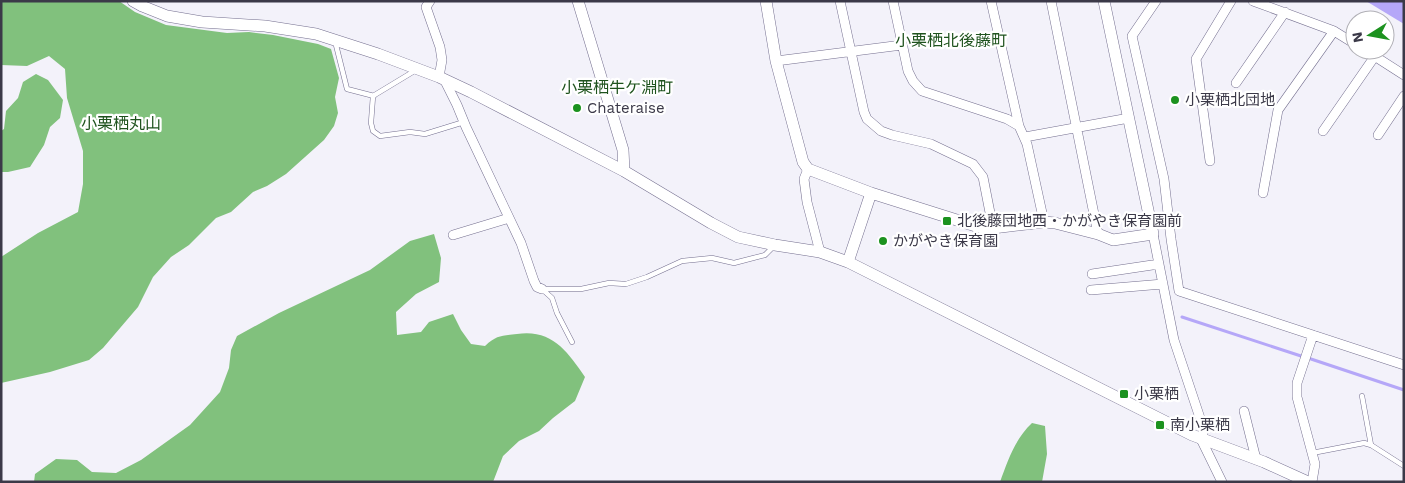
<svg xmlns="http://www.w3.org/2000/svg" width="1405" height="483" viewBox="0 0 1405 483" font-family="'Work Sans','Noto Sans JP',sans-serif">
<rect width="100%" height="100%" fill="#f3f2fa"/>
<path fill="#81c17d" d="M1,1h118l16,11 31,13 61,8 22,-1 24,3 45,9 13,5 8,29 -4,19 3,16 -4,13 -10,14 -38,34 -19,12 -14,6 -22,20 -15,6 -27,27 -18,12 -18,20 -15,30 -35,41 -14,12 -39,12 -49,11v-126l37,-24 40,-21 5,-28v-33l-16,-53 -2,-29 -16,-13 -22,10 -26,-1z
M36,74l12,6 15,20 -3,18 -10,9 -6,18 -14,22 -22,5h-7v-41l3,-2 2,-18 12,-13 5,-16z
M434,234l7,24 -2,24 -23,12 -20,18 1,23 24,-3 8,-10 24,-8 8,16 10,14 14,2c12,-11 16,-10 32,-12 35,-5 50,17 68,43l-10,24 -22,17 -14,13 -20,10 -16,15 -10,26h-459l1,-8 21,-15 21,1 15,12 24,1 25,-13 49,-35 30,-33 9,-24 2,-18 6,-14 42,-23 91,-43 40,-29z
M1032,423l13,3 2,28 -5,28h-42c8,-22 15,-43 32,-59z"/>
<path fill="#b5a7f8" d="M1366,1h38v23z"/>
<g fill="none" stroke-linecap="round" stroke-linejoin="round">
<path stroke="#b5a7f8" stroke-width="3" d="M1182,317l119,39
M1311,359l93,31"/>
<defs>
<path id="service" d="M335,41l12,48 27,7
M416,70l-43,26 -2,27 2,8 7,5 30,-4 15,2 39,-12
M542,289h39l28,-6 17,1 21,-7 35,-16 30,-3 22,5 31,-8 9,-9
M542,289l10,9 5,15 15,29
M1362,396l9,49
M1312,453l52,-10 7,2 33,21"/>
<path id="minor" d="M430,1l-4,6 14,40 2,13 -3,17
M840,1l24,111 3,7 14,12 11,4 39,9 42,20 10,13 10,51
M893,1l15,70 5,10 9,10 85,28 12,7
M991,1l28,125 8,18 17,78
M1051,1l47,233
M1156,1l-24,35 32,143 7,60 8,52 225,74
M1253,1l81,30 21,13
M1365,50l39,25
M776,61l126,-16
M444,79l13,26 9,22 55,116 13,38 3,6 5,2
M1236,83l49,-71
M1323,131l52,-75
M1378,135l26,-39
M1025,137l104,-19
M1210,161l-14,-102 35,-58
M808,169l-4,10 3,23 13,50
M1263,193l15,-83 56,-79
M1153,234l21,106 30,90 -3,9 21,43
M453,235l56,-17
M1092,274l67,-10
M1091,290l72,-6
M1244,411l12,48
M1312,482l3,-18 -18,-67v-14l16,-48"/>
<path id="tertiary" d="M133,1l9,5 25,10 35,6 63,4 51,8 62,20 61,23 32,15 153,79 87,52 27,14 37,8 45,7 28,10 344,173 72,27 44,20
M578,1l45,149 1,21
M766,1l10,60 27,101 5,7 63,24 111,35h11l51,-6 11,1 43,11 15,6 40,-6 -49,-233
M848,262l23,-69"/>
</defs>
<use href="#service" stroke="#746f8f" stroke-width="5.5"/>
<use href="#minor" stroke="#746f8f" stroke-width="10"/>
<use href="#tertiary" stroke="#746f8f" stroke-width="12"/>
<use href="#service" stroke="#fff" stroke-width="4.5"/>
<use href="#minor" stroke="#fff" stroke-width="9"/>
<use href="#tertiary" stroke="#fff" stroke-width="11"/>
</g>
<g fill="#1c921f" stroke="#fff" stroke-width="2">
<circle cx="1175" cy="100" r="5"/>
<circle cx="577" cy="108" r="5"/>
<rect x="942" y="216" width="10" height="10" rx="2.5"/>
<circle cx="883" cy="241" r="5"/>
<rect x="1119" y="389" width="10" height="10" rx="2.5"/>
<rect x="1155" y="420" width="10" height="10" rx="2.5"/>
</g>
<g text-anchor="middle" stroke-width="4.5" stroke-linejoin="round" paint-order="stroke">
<g font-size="15" fill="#3b3948" stroke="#fff" text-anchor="start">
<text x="1185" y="105">小栗栖北団地</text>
<text x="587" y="113">Chateraise</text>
<text x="957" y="226">北後藤団地西・かがやき保育園前</text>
<text x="893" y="246">かがやき保育園</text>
<text x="1134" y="399">小栗栖</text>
<text x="1170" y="430">南小栗栖</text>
</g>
<g font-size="16" fill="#1f531e" stroke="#fff">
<text x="951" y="46">小栗栖北後藤町</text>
<text x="617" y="93">小栗栖牛ケ淵町</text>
<text x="121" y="129">小栗栖丸山</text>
</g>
</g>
<rect width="1405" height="483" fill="none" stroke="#3b3948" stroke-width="5"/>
<g transform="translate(1370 35) rotate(259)"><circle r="24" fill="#ffffff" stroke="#b1b0b6"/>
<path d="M0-4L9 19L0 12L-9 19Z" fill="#1c921f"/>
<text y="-8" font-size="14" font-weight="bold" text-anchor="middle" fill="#3b3948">N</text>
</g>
</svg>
